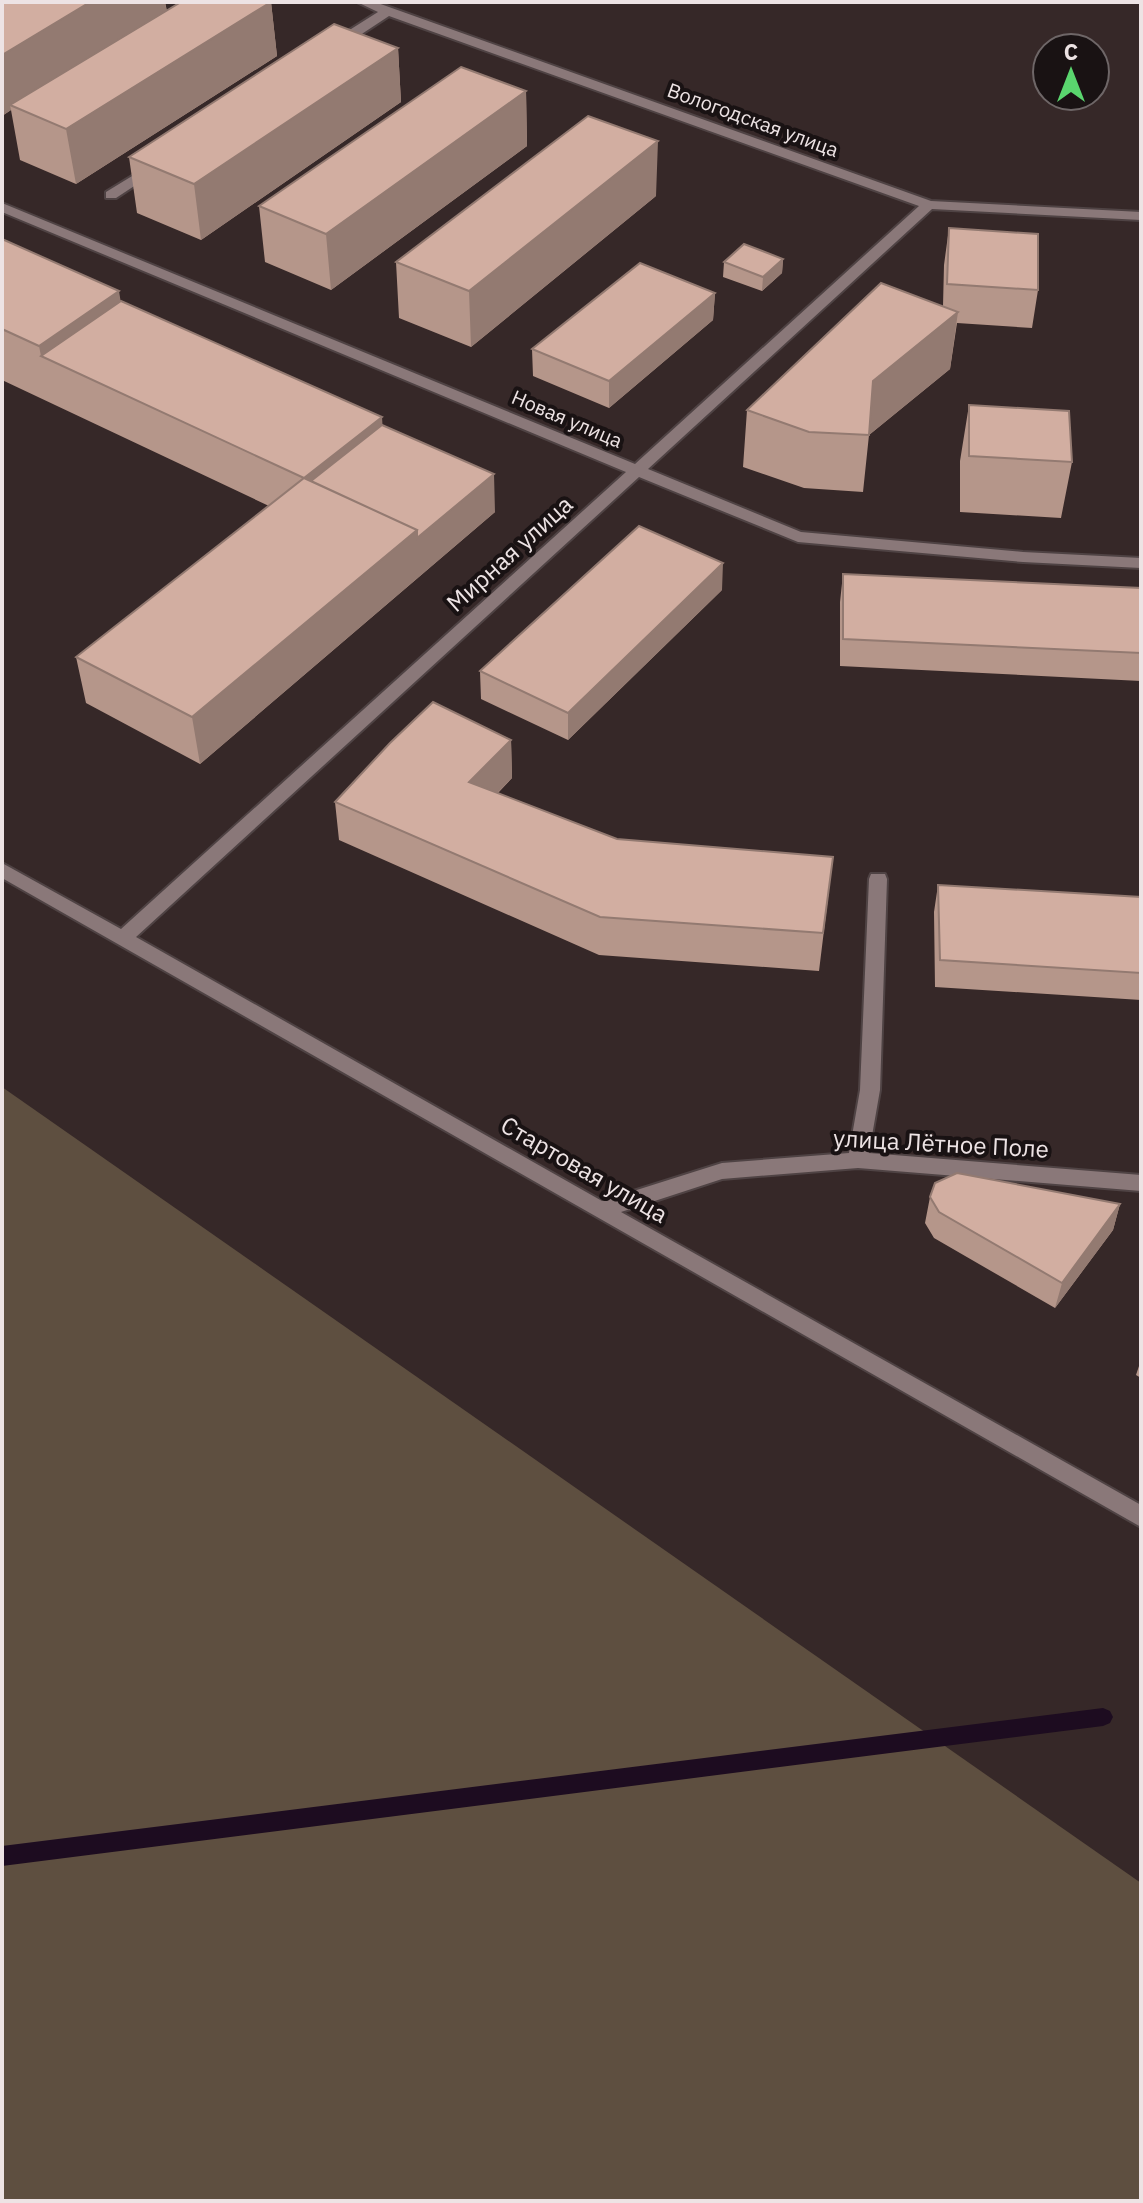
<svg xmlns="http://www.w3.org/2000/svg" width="1143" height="2203" viewBox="0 0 1143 2203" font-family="'IBM Plex Sans',sans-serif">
<rect width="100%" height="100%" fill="#362828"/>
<path fill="#5e4f40" d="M2,1087l1139,796v318h-1139z"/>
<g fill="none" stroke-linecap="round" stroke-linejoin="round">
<path fill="#1d0c20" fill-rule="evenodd" d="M1103,1708l7,3 3,6 -3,6 -7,3 -1101,140v-20z"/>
<defs>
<path id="minor" d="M357,2h18l556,199 210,11v8l-209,-11 -284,260 153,63 222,20 118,6v10l-118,-6 -225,-20 -159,-65 -503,460 466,264 120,-38 127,-10 11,-63 9,-211 2,-5h14l2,5 -7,211 -11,63 272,22v16l-283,-23 -136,11 -101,33 520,293v22l-1139,-649v-15l119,66 505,-457 -624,-260v-9l633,261 284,-258 -530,-190 -50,33h-10v-6l49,-31z
M155,162l5,1v6l-44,29h-10v-6z"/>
</defs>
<use href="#minor" stroke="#4f4344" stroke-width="4"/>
<use href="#minor" fill="#8a7879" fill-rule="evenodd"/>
</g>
<path fill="#b5968a" d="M2,2h163l2,9 104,-9 6,54 -201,128 -56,-24 -9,-50 -9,6z
M398,48l3,54 -200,138 -64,-27 -8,-56z
M526,91l1,55 -196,144 -66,-28 -6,-56z
M656,196l-185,151 -72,-29 -3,-56z
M949,228l89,62 -6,38 -75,-5 -7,46 -81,66 -6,57 -59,-4 -61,-21 4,-57 196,-104 1,-41z
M2,239l119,62 261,116v8l113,87 -295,252 -114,-61 -10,-46 193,-151 -267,-126z
M783,259l-1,14 -20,18 -39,-14 1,-15z
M715,293l-2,27 -104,88 -76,-32 -1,-27z
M969,405l103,57 -11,56 -101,-6v-51z
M843,574l298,14v93l-301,-15v-64z
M722,590l-154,150 -87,-41 -1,-28z
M511,740l1,38 -14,15 119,46 216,18 -14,114 -220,-16 -260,-115 -4,-38z
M938,885l203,12v103l-206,-13 -1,-75z
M930,1197l190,7 -7,26 -58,78 -121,-70 -9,-15z
M1141,1360v18l-5,-3z"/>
<path fill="#937a71" d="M90,2h75l2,12 -157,91 1,5 -9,6v-61z
M271,2l6,54 -201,128 -10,-55z
M398,48l3,54 -200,138 -7,-56z
M526,91l1,55 -196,144 -5,-56z
M658,141l-2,55 -185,151 -2,-56z
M783,259l-1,14 -20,18 1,-14z
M119,291l9,56 -87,9 -2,-10z
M715,293l-2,27 -104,88v-27z
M958,312l-8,57 -81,66 4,-54z
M382,417l3,46 -47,38 -34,-23z
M494,474l1,38 -295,252 -8,-47 225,-187z
M723,563l-1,27 -154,150v-27z
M511,740l1,38 -41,42 -2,-38z
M1120,1204l-7,26 -58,78 7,-25z"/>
<path fill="#d2aea1" stroke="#937a71" stroke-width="2" d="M2,2h88l-88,53z
M181,2h90l-205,127 -56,-24z
M334,24l64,24 -204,136 -65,-27z
M461,67l65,24 -200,143 -67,-28z
M588,116l70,25 -189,150 -73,-29z
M949,228l89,6v56l-91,-6z
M2,239l117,52 -80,55 -37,-17z
M744,244l39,15 -20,18 -39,-15z
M640,263l75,30 -106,88 -77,-32z
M881,283l77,29 -85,69 -4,54 -60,-3 -62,-22z
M121,301l261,116 -78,61 -263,-122z
M969,405l100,6 3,51 -103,-6z
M382,425l112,49 -77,64v-8l-106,-49z
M304,478l113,52 -225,187 -116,-60z
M639,526l84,37 -155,150 -88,-42z
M843,574l298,14v65l-298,-14z
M433,702l78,38 -42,42 148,57 216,18 -10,76 -223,-16 -265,-115 55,-59z
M938,885l203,12v76l-201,-13z
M957,1173l163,31 -58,79 -123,-71 -9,-15 5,-14z"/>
<g text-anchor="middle" stroke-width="8" stroke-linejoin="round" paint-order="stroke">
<g font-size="20" fill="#ede3e4" stroke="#191213">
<text transform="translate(753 120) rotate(20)" y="7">Вологодская улица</text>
<text transform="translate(567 419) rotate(23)" y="7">Новая улица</text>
</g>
<g font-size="24" fill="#ede3e4" stroke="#191213">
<text transform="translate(510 554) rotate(-42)" y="8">Мирная улица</text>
<text transform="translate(941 1144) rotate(3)" y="8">улица Лётное Поле</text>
<text transform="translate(584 1170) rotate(30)" y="8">Стартовая улица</text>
</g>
</g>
<rect width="1143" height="2203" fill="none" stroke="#ede3e4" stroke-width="8"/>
<g transform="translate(1071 72)"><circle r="38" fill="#191213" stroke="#6e6667" stroke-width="2"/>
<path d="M0-6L14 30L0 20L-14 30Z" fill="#5ad56e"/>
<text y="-12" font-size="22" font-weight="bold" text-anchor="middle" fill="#ede3e4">С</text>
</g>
</svg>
